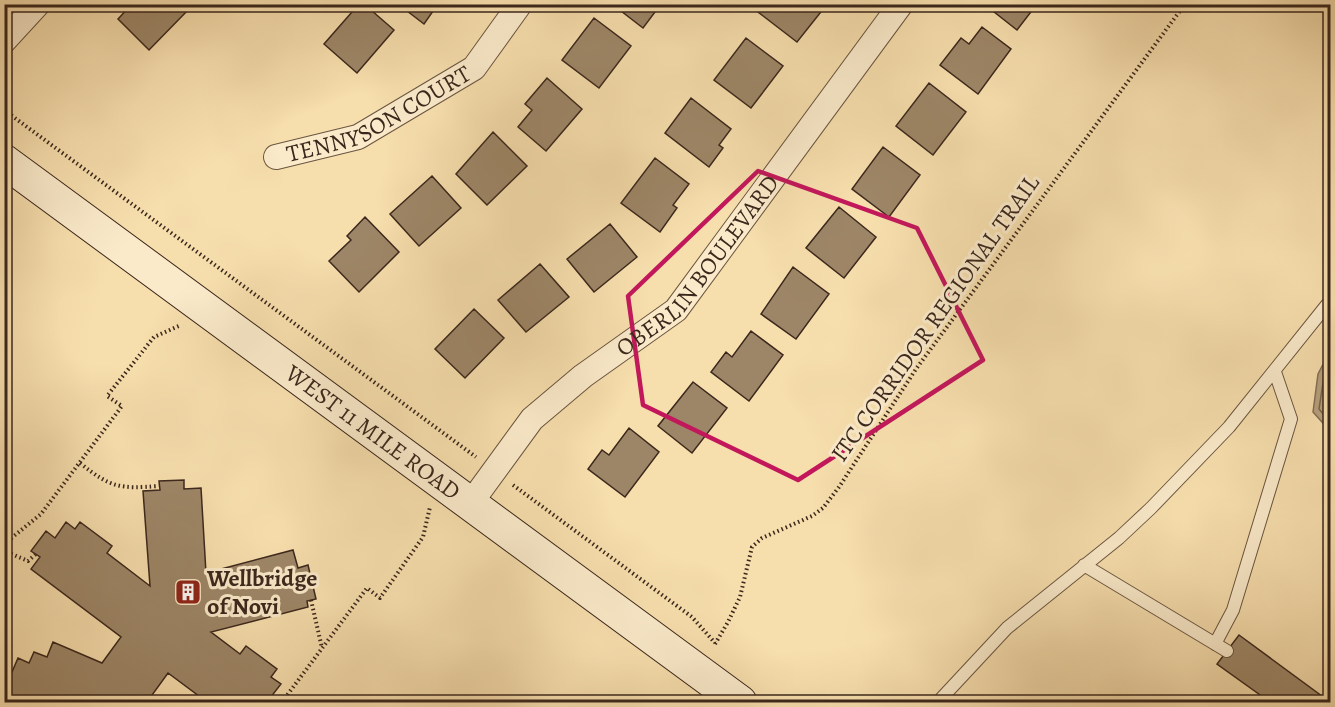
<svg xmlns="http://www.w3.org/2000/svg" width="1335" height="707" viewBox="0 0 1335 707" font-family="Alegreya,serif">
<rect width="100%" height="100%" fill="#f7dead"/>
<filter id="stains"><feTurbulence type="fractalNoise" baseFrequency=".00333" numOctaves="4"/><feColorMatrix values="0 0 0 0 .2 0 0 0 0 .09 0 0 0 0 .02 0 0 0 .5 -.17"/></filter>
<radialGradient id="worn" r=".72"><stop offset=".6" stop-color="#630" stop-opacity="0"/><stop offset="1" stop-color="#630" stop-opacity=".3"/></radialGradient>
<path fill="#b7a07c" stroke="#857056" stroke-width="1.5" d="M1330,351v80l-17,-19 5,-38z"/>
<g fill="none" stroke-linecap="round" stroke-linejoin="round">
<path stroke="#79644c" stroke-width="1.5" d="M1330,362l-6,14 -5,33 11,13"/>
</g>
<path fill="#9d8667" stroke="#3b271c" stroke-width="1.5" d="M132,4h50l6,6 -39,40 -31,-31z
M359,4h5l30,26 -37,43 -33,-29z
M398,4h40l-14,20z
M612,4h49l-18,24z
M763,4h57l4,4 -27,34 -39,-30z
M984,4h53l-20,26z
M594,18l37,28 -32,42 -37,-28z
M982,27l29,22 -33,45 -38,-29 21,-27 8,6z
M746,38l37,28 -32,42 -37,-28z
M547,78l35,31 -36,42 -28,-24 14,-17 -7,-6z
M929,83l37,29 -33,43 -37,-29z
M691,98l40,31 -12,16 4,3 -14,19 -44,-34z
M493,132l34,34 -40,39 -31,-31z
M883,147l37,28 -31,42 -37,-28z
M655,158l34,26 -16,21 4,3 -17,24 -39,-29z
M432,176l29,32 -42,38 -29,-32z
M839,207l37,30 -32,41 -38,-30z
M365,217l34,35 -40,40 -30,-31 22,-21 -4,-4z
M610,224l27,33 -43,35 -27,-33z
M540,264l29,33 -43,35 -28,-32z
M793,267l36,27 -33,45 -35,-25z
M474,309l30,29 -39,40 -30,-29z
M751,331l32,24 -34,46 -38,-29 15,-20 6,5z
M693,382l34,26 -35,45 -34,-27z
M629,428l30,24 -34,45 -37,-28 14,-19 7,5z
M184,480v9l17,-1 5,85 87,-23 5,18 10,-3 8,34 -9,2 1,6 -97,25 29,22 6,-8 31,23 -6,8 10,7 -14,18h-60l-39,-29 -16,22 10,7h-153l-5,-1 2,-14 -2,-1v-17l8,3 6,-14 11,5 5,-11 13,5 6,-15 49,21 19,-26 -90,-68 9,-12 -9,-6 15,-20 9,7 11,-16 9,7 5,-7 32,24 -5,7 43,33 -7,-95 17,-1 -1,-9z
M1239,635l91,67h-60l-53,-38z"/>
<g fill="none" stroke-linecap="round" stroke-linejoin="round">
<defs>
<path id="lane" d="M1084,565l143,86
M1215,644l18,-34 58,-191 -16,-47
M938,702l69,-74 112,-90 32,-30 78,-81 101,-126"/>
<g id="street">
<path d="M4,41l34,-37"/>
<path id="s1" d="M276,157l82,-20 116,-69 46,-64"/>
<path id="s2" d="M470,504l62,-85 51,-43 93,-66 225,-306"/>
</g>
<g id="secondary">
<path id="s3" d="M4,161l736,541"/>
</g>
</defs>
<use href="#lane" stroke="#6a5540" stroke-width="14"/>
<use href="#street" stroke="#6a5540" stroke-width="26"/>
<use href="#secondary" stroke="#3b271c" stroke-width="35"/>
<path stroke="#3b271c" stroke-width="4" stroke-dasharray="1.5 3" stroke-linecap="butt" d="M4,110l472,347
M80,463c31,25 40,26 79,23
M513,485l179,132 23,26
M4,544l37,-30 81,-108 -15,-10 47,-59 27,-12
M7,552l21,9 8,-7
M4,559l4,-17
M311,600l11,48
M715,644l13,-22 12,-25 12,-50 10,-9 50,-22 11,-8 16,-21 77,-118 269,-365
M282,702l85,-114 13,10 43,-61 7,-30"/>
<use href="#lane" stroke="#faeaca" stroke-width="12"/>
<use href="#street" stroke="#faeaca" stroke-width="24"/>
<use href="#secondary" stroke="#faeaca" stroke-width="33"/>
</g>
<path fill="none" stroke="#c2185b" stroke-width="4.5" stroke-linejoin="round" d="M758,171l159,57 66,132 -185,120 -155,-75 -15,-109z"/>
<defs>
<symbol id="building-square" viewBox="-11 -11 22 22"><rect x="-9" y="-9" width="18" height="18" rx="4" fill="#8f2418" stroke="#faeaca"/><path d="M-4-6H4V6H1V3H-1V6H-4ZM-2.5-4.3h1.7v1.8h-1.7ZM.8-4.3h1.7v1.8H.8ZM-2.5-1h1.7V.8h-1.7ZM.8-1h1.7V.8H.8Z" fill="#fff"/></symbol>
</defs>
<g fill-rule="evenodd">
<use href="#building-square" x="173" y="577" width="30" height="30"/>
</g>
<g text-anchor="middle" stroke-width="6" stroke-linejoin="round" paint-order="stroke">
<g font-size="24" fill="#3b271c" stroke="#faeaca">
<text dy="8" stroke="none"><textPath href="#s1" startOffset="112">TENNYSON COURT</textPath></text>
<text dy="8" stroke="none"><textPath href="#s2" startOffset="333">OBERLIN BOULEVARD</textPath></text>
<text transform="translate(935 318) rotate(-55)" y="8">ITC CORRIDOR REGIONAL TRAIL</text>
<text dy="8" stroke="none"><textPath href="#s3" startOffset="458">WEST 11 MILE ROAD</textPath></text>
</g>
<g font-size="24" font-weight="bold" fill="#3b271c" stroke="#faeaca" text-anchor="start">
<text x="207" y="586">Wellbridge<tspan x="207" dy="28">of Novi</tspan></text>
</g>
</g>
<rect width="1335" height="707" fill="none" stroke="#f7dead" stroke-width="24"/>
<rect x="6" y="6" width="1323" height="695" fill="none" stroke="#3b271c" stroke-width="3"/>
<rect x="12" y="12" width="1311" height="683" fill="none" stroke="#3b271c" stroke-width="1.5"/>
<rect width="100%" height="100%" filter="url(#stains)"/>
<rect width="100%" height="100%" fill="url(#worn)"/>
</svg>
